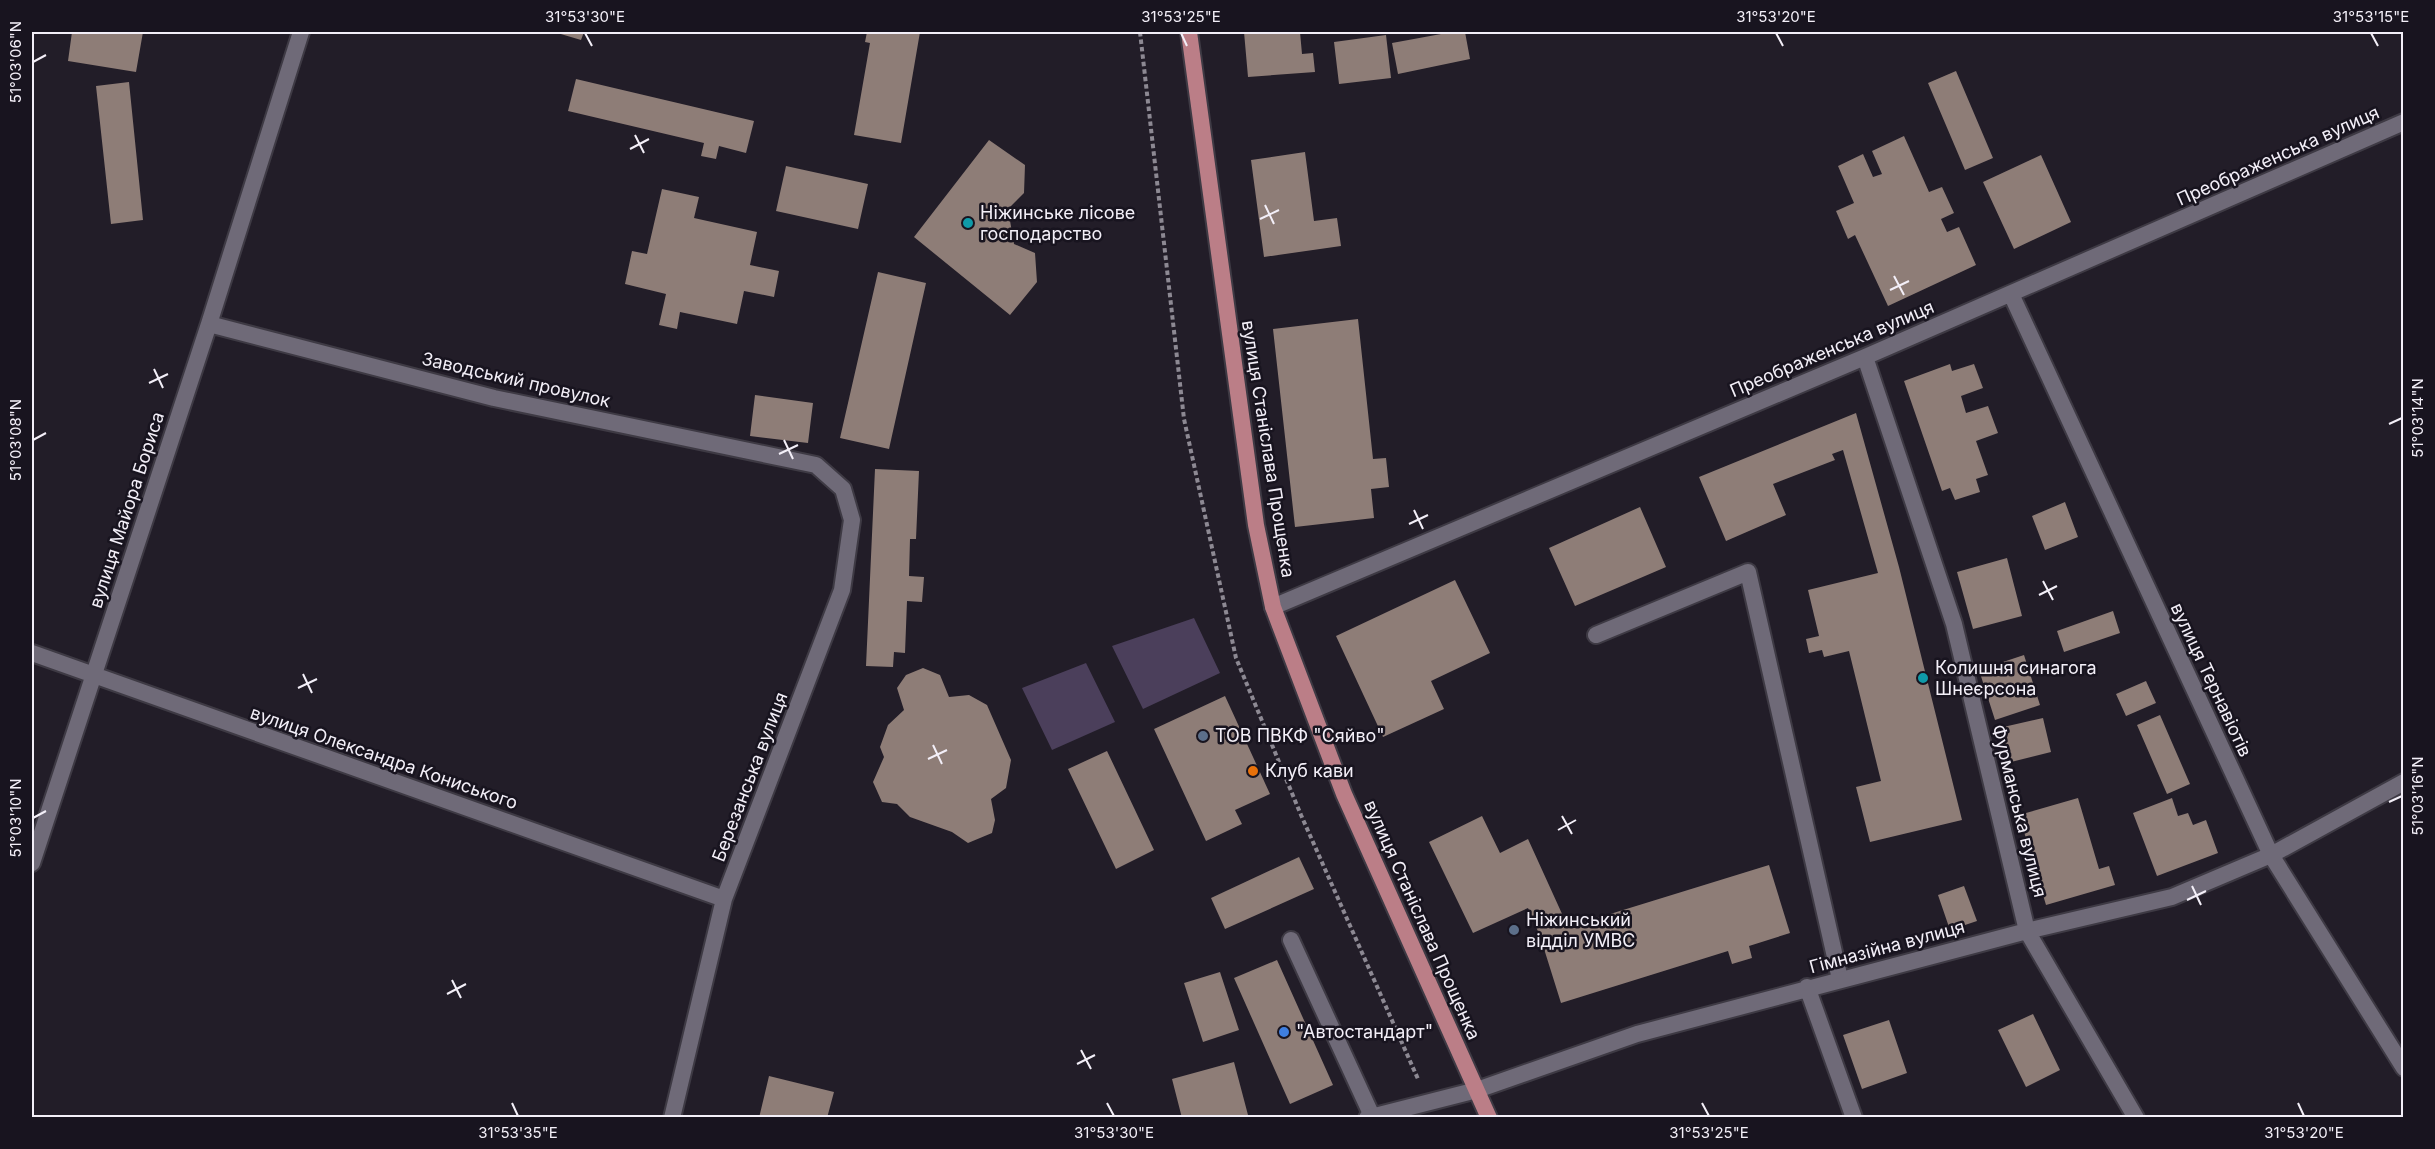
<svg xmlns="http://www.w3.org/2000/svg" width="2435" height="1149" viewBox="0 0 2435 1149" font-family="Inter,sans-serif">
<rect width="100%" height="100%" fill="#221d28"/>
<path fill="#4b3f5b" d="M1194,618l26,55 -77,36 -31,-63z
M1086,663l29,59 -63,28 -30,-62z"/>
<path fill="#8e7d77" d="M72,32h71l-7,40 -68,-11z
M554,32h30l-3,8z
M867,32h53l-19,111 -47,-8 16,-92 -5,-1z
M1244,32h56l2,22 11,-1 2,19 -67,5z
M1452,32h13l5,27 -72,15 -6,-31z
M1386,35l5,43 -52,6 -5,-42z
M1956,71l37,87 -28,12 -37,-87z
M576,79l178,42 -8,32 -27,-7 -3,13 -15,-3 3,-13 -136,-32z
M129,82l14,138 -32,4 -15,-138z
M1904,136l25,56 13,-5 12,26 -13,6 6,13 12,-5 17,38 -88,41 -33,-71 -7,4 -12,-28 18,-8 -16,-37 25,-12 10,23 9,-3 -10,-23z
M989,140l36,25 -1,28 -16,16 6,35 21,9 2,29 -27,33 -96,-78z
M1305,152l9,69 23,-3 4,28 -77,11 -13,-97z
M2041,155l30,67 -57,27 -31,-67z
M786,166l82,18 -10,45 -82,-18z
M662,189l37,8 -5,21 63,14 -7,33 29,6 -5,26 -30,-6 -7,33 -57,-12 -3,17 -18,-4 7,-31 -41,-10 7,-33 15,3z
M878,272l48,11 -37,166 -49,-11z
M1358,319l15,140 13,-1 3,29 -18,2 3,29 -79,9 -22,-198z
M1950,364l2,7 22,-7 9,24 -22,8 5,17 22,-7 10,27 -22,8 12,34 -12,4 4,13 -25,8 -5,-12 -8,3 -38,-110z
M755,395l58,8 -5,40 -58,-7z
M1856,413l43,154 63,253 -92,22 -14,-55 25,-6 -32,-130 -25,6 -2,-7 -13,3 -3,-14 13,-3 -11,-46 70,-17 -35,-123 -11,4 3,6 -62,24 13,31 -60,26 -27,-64z
M875,469l44,2 -3,68h-6l-1,37 15,1 -2,25 -15,-1 -2,52 -11,-1 -1,15 -27,-1z
M2065,502l13,35 -33,13 -13,-34z
M1640,507l26,60 -91,39 -26,-58z
M2007,558l15,58 -49,13 -16,-57z
M1455,580l35,73 -59,28 13,28 -61,28 -47,-101z
M2113,611l7,22 -56,19 -7,-21z
M2024,655l16,50 -45,15 -16,-50z
M923,668l17,7 9,22 20,-2 18,10 24,55 -5,28 -15,11 4,21 -3,13 -24,10 -16,-11 -42,-15 -13,-13 -15,-2 -9,-20 11,-25 -4,-10 8,-22 16,-15 -7,-22 9,-13z
M2146,681l10,22 -30,13 -10,-22z
M1225,696l45,98 -35,16 7,14 -36,17 -52,-112z
M2160,715l30,69 -23,10 -30,-69z
M2043,718l8,34 -44,11 -8,-35z
M1107,751l47,99 -38,19 -48,-100z
M2078,798l21,71 10,-3 6,19 -69,20 -27,-90z
M2172,798l6,18 10,-3 5,12 13,-5 12,33 -61,23 -24,-63z
M1482,816l18,37 28,-14 40,88 201,-62 21,68 -41,13 3,12 -20,6 -4,-13 -167,52 -21,-67 -12,-28 -55,25 -44,-91z
M1299,857l15,32 -89,40 -14,-31z
M1964,886l13,35 -27,9 -12,-35z
M1277,960l56,125 -43,19 -56,-126z
M1220,972l19,58 -36,12 -19,-59z
M2033,1014l27,56 -34,17 -28,-57z
M1889,1020l18,53 -45,16 -19,-54z
M1234,1062l14,53 -8,3h-58l-10,-39z
M769,1076l65,16 -7,26h-68z"/>
<g fill="none" stroke-linecap="round" stroke-linejoin="round">
<defs>
<path id="service" d="M1596,635l152,-63 92,407
M1291,940l81,176"/>
<path id="minor" d="M2011,294l260,561 133,213
M209,324l285,74 322,67 27,24 9,31 -10,70 -118,309 -52,219
M1865,357l89,267 73,307 109,187
M1273,607l592,-250 539,-235
M32,653l692,246
M32,863l177,-539 92,-292
M1807,987l47,131
M1477,1090l160,-56 390,-103 145,-34 99,-42 133,-73"/>
<path id="tertiary" d="M1367,1118l110,-28"/>
<path id="primary" d="M1189,32l67,493 17,82 71,187 145,324"/>
</defs>
<use href="#service" stroke="#3e3a44" stroke-width="20"/>
<use href="#minor" stroke="#3e3a44" stroke-width="20"/>
<use href="#tertiary" stroke="#3e3a44" stroke-width="20"/>
<use href="#primary" stroke="#3e3a44" stroke-width="20"/>
<path stroke="#8d8993" stroke-width="4" stroke-dasharray="4.5 3" stroke-linecap="butt" d="M1140,32l44,387 52,239 65,157 117,264"/>
<use href="#service" stroke="#6f6a78" stroke-width="16"/>
<use href="#minor" stroke="#6f6a78" stroke-width="16"/>
<use href="#tertiary" stroke="#6f6a78" stroke-width="16"/>
<use href="#primary" stroke="#bb7e87" stroke-width="16"/>
</g>
<path fill="none" stroke="#f3eff8" stroke-width="2" d="M585,33l7,13M1181,33l6,13M1776,33l7,13M2371,33l7,13M33,62l13,-7M635,135l9,18M630,149l19,-10M1265,205l9,19M1260,219l19,-9M1894,276l10,19M1890,290l19,-9M154,369l9,19M149,383l19,-9M2389,424l13,-6M33,440l13,-7M784,440l9,19M779,454l19,-9M1414,510l9,19M1409,524l19,-9M2043,581l10,19M2039,595l18,-9M303,674l9,19M298,688l19,-9M933,745l9,19M928,759l19,-9M2389,802l13,-6M1562,816l10,18M33,818l13,-7M1558,830l18,-10M2192,886l9,19M2187,900l19,-9M452,980l9,18M447,994l19,-10M1081,1050l10,19M1077,1064l18,-9M512,1103l6,13M1107,1103l7,13M1702,1103l7,13M2298,1103l6,13"/>
<g fill="#0f9aa8" stroke="#18141f" stroke-width="2">
<circle cx="968" cy="223" r="6"/>
<circle cx="1923" cy="678" r="6"/>
</g>
<g fill="#5c6f8a" stroke="#18141f" stroke-width="2">
<circle cx="1203" cy="736" r="6"/>
<circle cx="1514" cy="930" r="6"/>
</g>
<circle fill="#e8710a" stroke="#18141f" stroke-width="2" cx="1253" cy="771" r="6"/>
<circle fill="#3f7fe0" stroke="#18141f" stroke-width="2" cx="1284" cy="1032" r="6"/>
<g text-anchor="middle" stroke-width="5" stroke-linejoin="round" paint-order="stroke">
<g font-size="18" fill="#f3eff8" stroke="#18141f">
<text transform="translate(2278 156) rotate(-24)" y="6">Преображенська вулиця</text>
<text transform="translate(1832 349) rotate(-23)" y="6">Преображенська вулиця</text>
<text transform="translate(516 380) rotate(13)" y="6">Заводський провулок</text>
<text transform="translate(1268 449) rotate(81)" y="6">вулиця Станіслава Прощенка</text>
<text transform="translate(127 510) rotate(-72)" y="6">вулиця Майора Бориса</text>
<text transform="translate(2211 680) rotate(65)" y="6">вулиця Тернавіотів</text>
<text transform="translate(384 758) rotate(19)" y="6">вулиця Олександра Кониського</text>
<text transform="translate(750 777) rotate(-69)" y="6">Березанська вулиця</text>
<text transform="translate(2019 811) rotate(76)" y="6">Фурманська вулиця</text>
<text transform="translate(1422 920) rotate(66)" y="6">вулиця Станіслава Прощенка</text>
<text transform="translate(1887 947) rotate(-15)" y="6">Гімназійна вулиця</text>
</g>
<g font-size="18" fill="#f3eff8" stroke="#18141f" text-anchor="start">
<text x="980" y="219">Ніжинське лісове<tspan x="980" dy="21">господарство</tspan></text>
<text x="1935" y="674">Колишня синагога<tspan x="1935" dy="21">Шнеєрсона</tspan></text>
<text x="1215" y="742">ТОВ ПВКФ "Сяйво"</text>
<text x="1265" y="777">Клуб кави</text>
<text x="1526" y="926">Ніжинський<tspan x="1526" dy="21">відділ УМВС</tspan></text>
<text x="1296" y="1038">"Автостандарт"</text>
</g>
</g>
<rect width="2435" height="1149" fill="none" stroke="#18141f" stroke-width="66"/>
<rect x="33" y="33" width="2369" height="1083" fill="none" stroke="#f3eff8" stroke-width="2"/>
<g font-size="15" text-anchor="middle" fill="#f3eff8">
<text x="585" y="22">31°53'30"E</text>
<text x="1181" y="22">31°53'25"E</text>
<text x="1776" y="22">31°53'20"E</text>
<text x="2371" y="22">31°53'15"E</text>
<text transform="translate(16 62) rotate(-90)" y="5">51°03'06"N</text>
<text transform="translate(2418 418) rotate(-90)" y="5">51°03'14"N</text>
<text transform="translate(16 440) rotate(-90)" y="5">51°03'08"N</text>
<text transform="translate(2418 796) rotate(-90)" y="5">51°03'16"N</text>
<text transform="translate(16 818) rotate(-90)" y="5">51°03'10"N</text>
<text x="518" y="1138">31°53'35"E</text>
<text x="1114" y="1138">31°53'30"E</text>
<text x="1709" y="1138">31°53'25"E</text>
<text x="2304" y="1138">31°53'20"E</text>
</g>
</svg>
